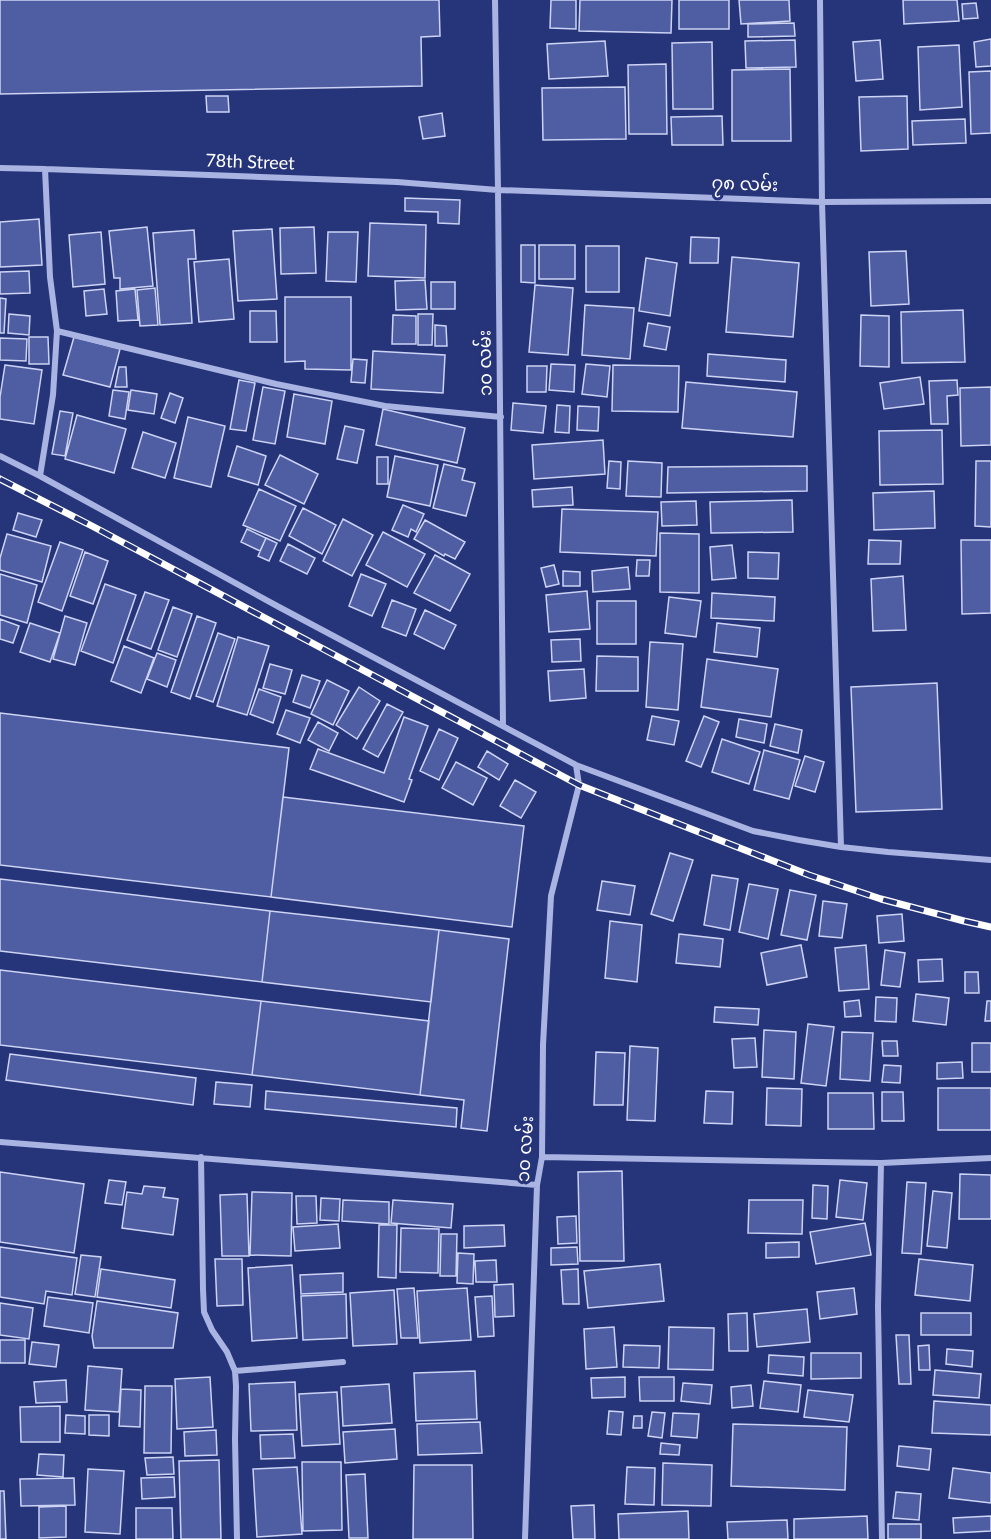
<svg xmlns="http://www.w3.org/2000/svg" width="991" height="1539" viewBox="0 0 991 1539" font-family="Lato,'Noto Sans Myanmar',sans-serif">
<rect width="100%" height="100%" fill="#263479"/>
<path fill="#4f5da3" stroke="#ccd3f3" stroke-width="1.5" d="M0,0h439l1,36 -19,1 1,49 -422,8z
M551,0h25v29l-26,-1z
M580,0h92l-1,33 -92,-2z
M679,0h50v29h-50z
M739,0h50l1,21 -49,3z
M903,0h54l2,21 -55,3z
M976,3l2,15 -15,1 -1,-15z
M794,23l1,13 -47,1v-13z
M991,39v27l-15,1 -2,-25z
M795,40l1,27 -50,1 -1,-27z
M880,40l3,39 -27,2 -3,-39z
M605,41l3,35 -59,3 -2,-35z
M712,42l1,67h-40l-1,-66z
M959,45l3,62 -42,3 -2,-63z
M666,64l1,70h-38l-1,-69z
M790,69l1,72h-59v-71z
M991,71v62l-20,1 -2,-62z
M625,87l1,52 -83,1 -1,-52z
M206,96h22l1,16h-22z
M907,96l1,53 -47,2 -2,-54z
M442,113l3,23 -22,3 -4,-22z
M722,116l1,29h-51l-1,-28z
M965,119l1,24 -53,2 -1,-24z
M405,198l55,2 -1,24 -21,-1v-11l-33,-1z
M39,219l3,46 -42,2v-45z
M370,223l56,2 -1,53 -57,-2z
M147,227l6,59 -33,3v-11h-6l-5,-47z
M314,227l2,46 -35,1 -1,-46z
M272,229l5,70 -39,2 -5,-70z
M194,230l2,29h-8l4,64 -32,2 -7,-92z
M101,232l4,52 -32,3 -4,-52z
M328,232h30l-2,50 -30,-1z
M691,237l28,1 -1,25h-28z
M521,245h14v38l-14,-1z
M539,245h36v34h-36z
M586,246h33v46h-33z
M906,251l3,53 -38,2 -2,-54z
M732,257l67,6 -6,74 -67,-5z
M646,258l31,5 -7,53 -31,-5z
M229,259l5,60 -35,3 -5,-60z
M29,271l1,22 -30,1v-22z
M425,280l2,29 -31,1 -1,-29z
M431,282h24v27h-24z
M535,285l38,3 -5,67 -39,-3z
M155,288l3,37 -18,1 -3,-36z
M104,289l3,25 -21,2 -2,-25z
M135,289l3,31 -20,1 -2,-30z
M285,297h66v73l-46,-1v-8l-20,1z
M0,298l6,1 -2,34h-4z
M585,305l49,3 -4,51 -48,-4z
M963,310l2,52 -63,1 -1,-51z
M250,311h26l1,31h-27z
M9,314l21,2 -1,19 -21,-2z
M418,314h15l-1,31h-14z
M393,315l23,1v28h-24z
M861,315l28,1v51l-29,-1z
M648,323l22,4 -4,23 -22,-4z
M435,325l11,1 1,20h-12z
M29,337h19l1,27h-20z
M74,337l46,12 -10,38 -47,-12z
M0,338l27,1 -1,22 -26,-1z
M373,351l72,4 -2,38 -72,-4z
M708,354l78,6 -1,22 -78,-6z
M353,359l14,1 -2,23 -14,-1z
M551,364l24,1 -1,27 -25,-2z
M586,364l24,2 -3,31 -25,-3z
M5,365l37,5 -8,54 -34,-5v-22z
M613,365l66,1 -1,46 -66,-1z
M527,366h20l-1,26h-19z
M119,367h7l1,20h-12z
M920,377l4,27 -40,5 -4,-26z
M239,380l16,3 -9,48 -16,-2z
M957,380l1,15 -11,1 1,28h-17l-2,-43z
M686,382l111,10 -4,45 -111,-9z
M263,387l22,4 -10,53 -22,-4z
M991,387v58l-30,1 -1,-58z
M113,390l16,2 -4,27 -16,-3z
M131,390l26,4 -3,20 -26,-4z
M170,393l13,5 -8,25 -14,-5z
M294,394l38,7 -7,43 -38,-7z
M513,403l33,3 -3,27 -32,-3z
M557,405l13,1 -1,27 -14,-1z
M578,406l21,1 -1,24 -21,-1z
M383,409l82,19 -8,35 -81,-18z
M60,411l13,2 -8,43 -13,-2z
M77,415l49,14 -12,44 -49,-14z
M188,417l37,9 -14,61 -37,-9z
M345,426l19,4 -7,33 -20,-4z
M942,430l1,54 -63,1 -1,-54z
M143,432l33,11 -11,35 -33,-10z
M603,440l2,34 -71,5 -2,-34z
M237,446l29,10 -8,29 -30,-9z
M280,455l38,19 -14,30 -39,-19z
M395,456l43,9 -8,41 -43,-9z
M377,457h11v27h-11z
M609,461l12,1 -1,27 -13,-1z
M628,461l34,2 -1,34 -35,-1z
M976,461h15v66l-16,-1z
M444,464l21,5 -3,11 13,3 -9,33 -33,-8z
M807,466v25l-140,2 1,-26z
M572,487l1,18 -40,2 -1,-17z
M259,489l37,17 -16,35 -37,-16z
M934,491l1,37 -61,2 -1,-37z
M792,500l1,32 -82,1 -1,-31z
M696,501l1,24 -35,1 -1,-24z
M403,505l21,9 -8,18 -5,-3 -3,8 -16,-7z
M303,508l33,17 -14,29 -33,-18z
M562,509l96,3 -2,44 -96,-4z
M18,513l24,7 -6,17 -23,-7z
M343,519l30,16 -21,41 -29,-15z
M425,520l40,22 -10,17 -10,-5 -1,2 -30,-17z
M247,529l19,9 -6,13 -19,-9z
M383,532l42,22 -18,33 -41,-22z
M660,533l39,1v59l-39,-1z
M7,534l44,12 -9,36 -42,-12v-12z
M266,538l11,5 -8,18 -11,-5z
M869,540l32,1 -1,23h-32z
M961,540h30v73l-29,1z
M60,542l23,8 -21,61 -24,-9z
M288,544l27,14 -8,16 -27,-13z
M732,545l4,33 -24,2 -2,-33z
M85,552l23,9 -15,43 -23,-8z
M748,552l31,1 -1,26 -30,-1z
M435,555l35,19 -20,37 -36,-18z
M637,560h13l-1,16h-13z
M554,565l5,19 -13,3 -5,-19z
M628,567l2,22 -37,3 -1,-21z
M563,571l17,1v14h-17z
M0,574l37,11 -10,38 -27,-8z
M361,574l25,10 -14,32 -23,-10z
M903,576l3,54 -33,1 -2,-52z
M105,584l31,11 -23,68 -32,-12z
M587,591l3,38 -41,3 -3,-37z
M145,592l24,8 -18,49 -24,-9z
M712,593l63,4 -1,24 -63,-3z
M669,597l32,4 -5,36 -31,-4z
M392,600l24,9 -10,27 -24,-9z
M597,601h39v43h-39z
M173,607l19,7 -15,43 -19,-7z
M425,610l31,15 -12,24 -30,-15z
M65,616l22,7 -12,42 -22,-6z
M197,616l19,7 -26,76 -19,-7z
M0,619l19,7 -6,17 -13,-4z
M30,623l30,10 -10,29 -30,-10z
M717,623l43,5 -3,29 -43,-5z
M218,633l17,6 -22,63 -17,-6z
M238,637l31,9 -22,69 -30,-9z
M580,639l1,22 -29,1 -1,-22z
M650,642l33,2 -5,66 -32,-3z
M124,646l30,12 -13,35 -30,-12z
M157,653l19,7 -9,27 -20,-8z
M597,656l41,1v34h-42z
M707,659l71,10 -7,48 -70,-10z
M270,664l22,6 -7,24 -22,-6z
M584,669l2,29 -36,3 -2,-30z
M302,675l18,6 -10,27 -17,-6z
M327,680l22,11 -16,34 -22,-11z
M937,683l5,126 -86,3 -5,-125z
M359,687l21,14 -23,38 -21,-14z
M259,689l22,8 -8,26 -23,-9z
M387,704l16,8 -25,45 -15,-8z
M286,710l24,8 -10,25 -23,-9z
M0,713l289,35 -18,149 -271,-32z
M652,716l27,5 -5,24 -27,-5z
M704,716l15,6 -18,45 -15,-6z
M404,717l24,9 -19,53 3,1 -8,22 -94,-33 8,-20 66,24z
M739,719l28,5 -3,19 -28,-6z
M318,722l20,11 -9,18 -21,-11z
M775,724l27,6 -4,23 -28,-7z
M439,729l19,9 -19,42 -19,-9z
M722,739l38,13 -11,32 -37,-12z
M764,750l36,10 -11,39 -35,-9z
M487,751l21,13 -9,16 -21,-13z
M805,756l19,6 -9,30 -20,-6z
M456,762l31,16 -14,27 -31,-17z
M515,780l21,12 -15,26 -21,-12z
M283,797l241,29 -12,101 -241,-30z
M670,853l23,7 -20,61 -22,-7z
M712,875l26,4 -8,51 -26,-5z
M0,879l270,32 -8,71 -262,-31z
M602,881l33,5 -5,29 -33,-5z
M749,884l29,5 -10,50 -29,-7z
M790,890l26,5 -9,45 -26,-5z
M823,901l24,3 -5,34 -23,-2z
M270,911l169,19 -8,72 -169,-20z
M902,914l2,27 -25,2 -2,-27z
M610,921l32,4 -5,57 -32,-4z
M439,930l70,9 -22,192 -26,-3 3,-28 -44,-5z
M679,934l44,5 -3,28 -44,-4z
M801,945l6,32 -40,8 -6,-32z
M866,945l3,44 -30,2 -4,-43z
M885,950l20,3 -5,34 -19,-2z
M942,959l1,22 -24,1 -1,-22z
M0,970l261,31 -9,74 -252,-30z
M965,972h13l1,21h-14z
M916,994l33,4 -3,27 -33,-4z
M876,997l21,1 -1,24 -21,-1z
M859,1000l2,16 -16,1 -1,-15z
M261,1001l168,20 -9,74 -168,-20z
M987,1001h4v20h-6z
M715,1007l44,2 -1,16 -44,-3z
M808,1024l26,3 -8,59 -25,-3z
M764,1030l32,2 -2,47 -32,-2z
M842,1032l31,1 -3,48 -30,-2z
M755,1038l2,29 -23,1 -2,-29z
M882,1041h15l1,15h-15z
M972,1043h19v29h-19z
M630,1046l28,2 -3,73 -28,-1z
M596,1052l29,1 -2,52h-29z
M10,1054l186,24 -3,27 -187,-25z
M962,1062l1,16 -26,1v-16z
M884,1065l17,1 -1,17 -18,-1z
M216,1082l36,3 -2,22 -36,-3z
M767,1088l35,1 -1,37 -35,-1z
M938,1088h53v42h-53z
M266,1091l191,17 -1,19 -191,-18z
M706,1091l27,1 -1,32 -28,-1z
M882,1092h21l1,29h-22z
M828,1093h45l1,36h-46z
M622,1171l2,90h-44l-2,-89z
M0,1172l84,12 -10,69 -74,-11z
M960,1174l31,1v44h-32z
M109,1180l17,2 -4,23 -17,-2z
M840,1180l27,3 -4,37 -27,-3z
M907,1182l19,1 -5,71 -19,-1z
M813,1185l15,1 -1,33 -15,-1z
M144,1186l21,2 -2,9 15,2 -5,36 -51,-7 5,-36 15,2z
M933,1191l19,2 -5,55 -20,-2z
M252,1192l40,1 -1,63 -41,-1z
M247,1194l2,62h-27l-2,-61z
M296,1196h20l1,27 -20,1z
M321,1198l19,1 -1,22 -19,-1z
M343,1200l46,2v22l-47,-3z
M393,1200l60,4 -2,24 -60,-5z
M749,1200h54l-1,34 -54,-1z
M576,1216l1,27 -19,1 -1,-27z
M865,1223l6,32 -55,9 -6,-32z
M338,1224l2,24 -45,3 -2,-24z
M379,1225h18l-1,53 -18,-1z
M504,1225l1,21 -41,2v-22z
M401,1228l38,1 -1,44 -38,-1z
M441,1234h16l-1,42h-16z
M799,1242v15l-33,1v-15z
M0,1247l77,11 -5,37 -26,-4 -2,13 -44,-7z
M577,1247l1,17 -27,1v-17z
M458,1253l16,1 -1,30 -16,-1z
M81,1255l20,2 -6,40 -20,-3z
M215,1259h27l1,46 -26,1z
M919,1259l54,6 -3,36 -55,-6z
M496,1260l1,22h-21l-1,-21z
M660,1264l4,37 -76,7 -4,-37z
M292,1265l5,73 -45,3 -4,-73z
M101,1269l74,11 -4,28 -74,-11z
M578,1269l1,35h-16l-2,-34z
M343,1273v19l-42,2 -1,-19z
M513,1284l1,32 -19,1 -1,-32z
M414,1288l4,50h-17l-4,-49z
M467,1288l4,52 -51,3 -3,-52z
M854,1288l3,26 -37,5 -3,-27z
M394,1290l3,54 -44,2 -3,-53z
M346,1294l1,44 -44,2 -2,-44z
M492,1296l2,40 -16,1 -3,-40z
M48,1297l45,6 -4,30 -45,-7z
M97,1301l81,12 -5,35h-79l-2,-12z
M0,1303l33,5 -4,31 -29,-4z
M807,1309l3,33 -53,5 -3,-33z
M747,1313l1,38h-19l-1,-37z
M921,1313h50v22h-50z
M614,1327l3,40 -31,2 -2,-40z
M669,1327l45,1 -1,42 -45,-1z
M896,1335h13l2,49h-12z
M0,1340h25v23h-25z
M32,1342l27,3 -3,22 -27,-3z
M624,1345l36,1 -1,22 -36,-1z
M929,1345l1,25h-11l-1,-24z
M947,1349l26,2 -1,16 -26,-3z
M811,1353h50v25l-50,1z
M769,1355l35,2 -1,19 -35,-3z
M88,1366l34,3 -3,43 -34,-2z
M935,1370l46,4 -2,24 -46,-3z
M475,1371l2,48 -61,2 -2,-48z
M210,1377l3,50 -36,2 -2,-50z
M625,1377v20l-33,1 -1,-20z
M639,1377h35v24h-34z
M66,1380l1,22 -31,1 -2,-21z
M764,1381l37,4 -3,27 -38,-4z
M295,1382l2,48 -46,1 -2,-47z
M683,1383l29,2 -2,19 -29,-3z
M389,1384l3,39 -49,3 -2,-39z
M751,1385l2,21 -21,2 -1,-21z
M145,1386h27l-1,67h-27z
M121,1389l20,1 -1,37 -21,-1z
M808,1390l45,5 -4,27 -45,-5z
M337,1392l3,52 -38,2 -3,-52z
M934,1401l57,4v30l-59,-2z
M60,1406v36h-39l-1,-35z
M609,1411l14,1 -2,23 -14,-1z
M652,1412l13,1 -3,25 -14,-2z
M673,1413l26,1 -2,24 -26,-2z
M66,1415l19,1v18l-20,-1z
M89,1415h20v21l-20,-1z
M634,1416h8v12h-9z
M480,1422l2,31 -64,2 -1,-31z
M733,1424l114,3 -2,63 -114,-4z
M395,1429l2,30 -52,4 -2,-31z
M216,1430l1,25 -32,1 -1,-24z
M293,1434l2,24 -34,1 -1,-24z
M661,1443l19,2 -1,10 -19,-1z
M899,1446l32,3 -2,21 -32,-4z
M39,1454l25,1 -1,22 -26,-2z
M173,1457l1,17 -27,1 -2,-17z
M219,1460l2,79h-40l-2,-78z
M302,1462h39l1,68 -39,1z
M663,1463l49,2 -1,41 -49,-1z
M414,1465h58l1,74h-60z
M297,1467l5,67 -45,3 -4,-68z
M627,1467l28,1 -1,37 -29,-1z
M953,1468l38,5v30l-42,-5z
M88,1469l36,2 -4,63 -35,-2z
M365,1474l3,64h-19l-3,-63z
M174,1477l1,20 -33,2 -1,-21z
M74,1478l1,27 -54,1 -1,-27z
M0,1491h4l2,48h-6z
M896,1492l25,2 -2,26 -26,-2z
M594,1505l1,34h-22l-2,-33z
M66,1506v31l-27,1v-31z
M136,1508h36l1,31h-37z
M688,1511l1,28h-70l-1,-25z
M867,1516l1,23h-74v-20z
M991,1516v15l-37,2 -1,-15z
M787,1520l1,19h-60l-1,-17z
M888,1524h33v15h-33z"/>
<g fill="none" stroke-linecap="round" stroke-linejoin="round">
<path stroke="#a9b4e3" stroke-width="6" d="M495,0l3,190 5,535
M820,0l2,202 19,645
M0,168l45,1 352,13 101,8 324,12 169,-1
M57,331l219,53 109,22 116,11
M0,456l40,20 239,131 297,158 177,66 46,9 42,7 47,5 103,8
M40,476l13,-81 4,-64 -7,-54 -5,-108
M0,1142l537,43
M201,1157l2,132 1,23 8,18 15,22 8,19 1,15 -1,53 2,100
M542,1157l339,6 110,-5
M881,1163l-3,144 4,232
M235,1371l108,-9
M525,1539l12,-354 5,-28 1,-112 8,-149 28,-111 -3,-20"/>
<defs>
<path id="rail" d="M0,479l92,47 487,259 230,90 72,24 83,22 27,6"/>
</defs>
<use href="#rail" stroke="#fff" stroke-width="7"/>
<use href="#rail" stroke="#263479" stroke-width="4.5" stroke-dasharray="14" stroke-linecap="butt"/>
</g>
<g text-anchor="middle" stroke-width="6" stroke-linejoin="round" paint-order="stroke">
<g font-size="18" fill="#fff" stroke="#263479">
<text transform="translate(250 162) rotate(2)" y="6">78th Street</text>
<text transform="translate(745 184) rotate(2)" y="6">၇၈ လမ်း</text>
<text transform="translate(485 363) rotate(-91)" y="6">၁၀ လမ်း</text>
<text transform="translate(525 1149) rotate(-86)" y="6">၁၀ လမ်း</text>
</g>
</g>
</svg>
